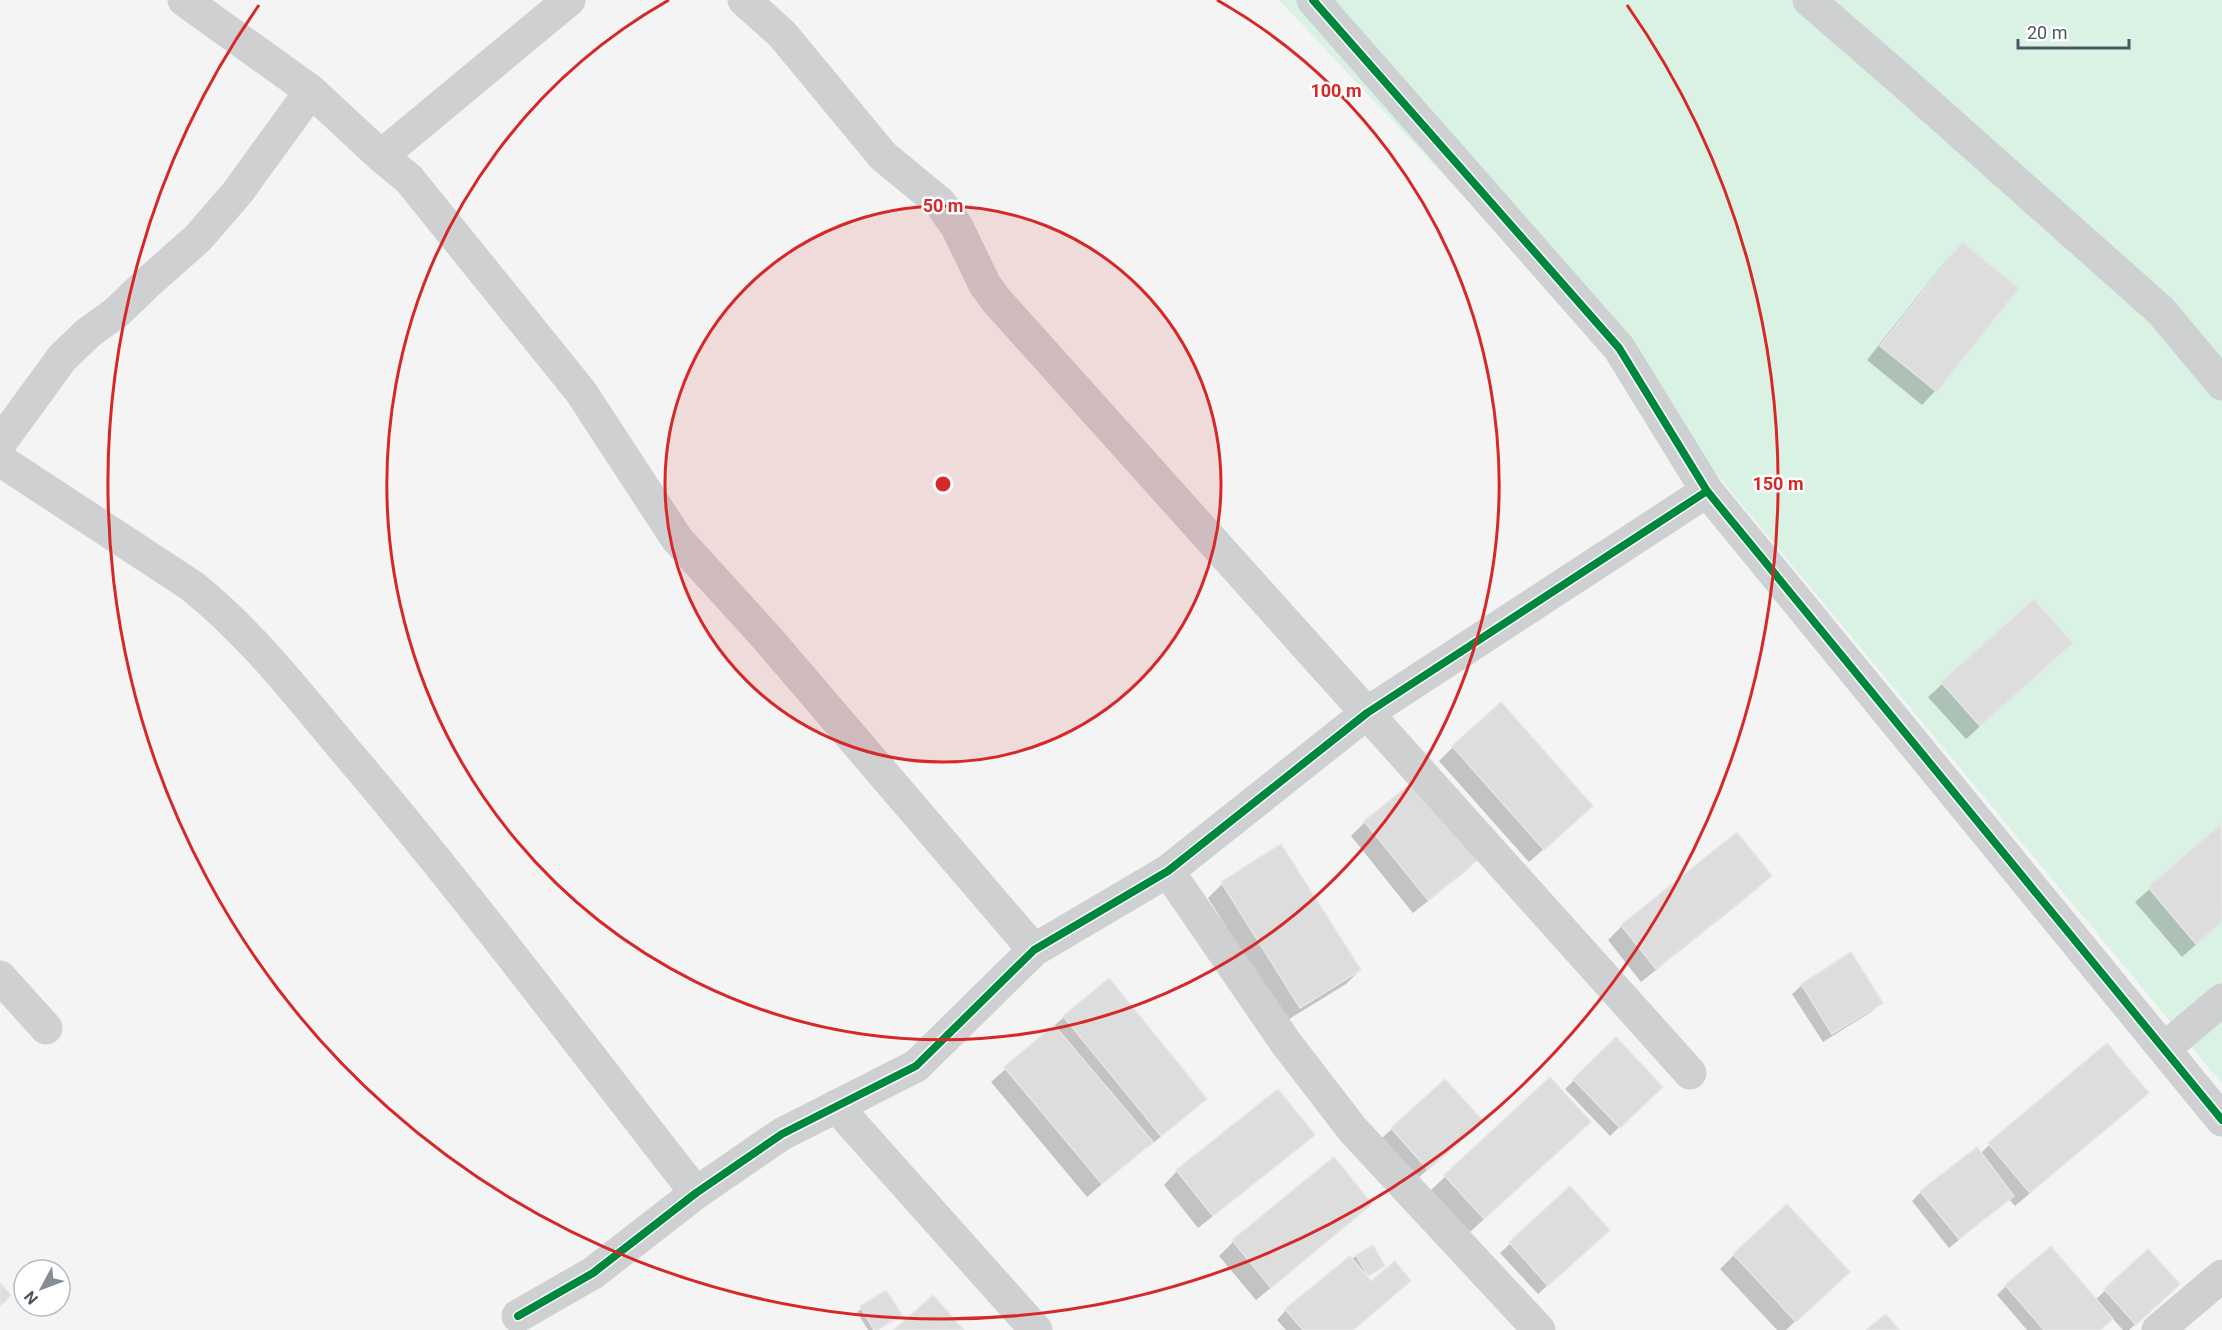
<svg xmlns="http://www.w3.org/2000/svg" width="2222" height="1330" viewBox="0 0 2222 1330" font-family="Roboto,sans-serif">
<rect width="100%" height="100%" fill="#f4f4f4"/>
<path fill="#d9f2e3" d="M1279,0h943v1084l-566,-683z"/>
<path fill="#0003" d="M1962,244l-27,147 -13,14 -55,-45 81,-102z
M2034,601l23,56 -91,82 -38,-42z
M1453,747l124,73 -48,42 -90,-101z
M1365,822l116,34 -14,14 -54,43 -62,-77z
M2221,826l1,96 -40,35 -47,-55z
M1737,834l33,42 -14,14 -115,92 -33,-42 14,-14z
M1281,846l79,124 -14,14 -60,37 -78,-123 14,-14z
M1802,985l79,18 -10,9 -48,30 -31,-48z
M1064,1017l141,82 -14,13 -44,36 -2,-1 -58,50 -96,-115z
M1616,1039l45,48 -51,49 -45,-47z
M1550,1079l25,57 -105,96 -39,-42z
M1445,1081l27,49 -54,48 -36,-40z
M2147,1093l-132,113 -6,-7 -60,49 -37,-47 9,-9 59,-38 9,-9z
M1313,1134l-14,14 -101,80 -34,-43 13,-14z
M1333,1159l37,45 -14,14 -100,82 -37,-44 14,-14z
M1570,1189l29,50 -61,55 -38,-41z
M1372,1247l11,18 -17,12 4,6 39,-2 -9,9 -47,40h-67l-9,-10 9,-10 70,-54z
M2148,1251l21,42 -40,37h-6l-11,-12 -13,12h-72l-30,-35 9,-9 89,14z
M1734,1255l100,30 -48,45h-9l-57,-61z
M885,1292l15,23 -22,15h-10l-11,-18z"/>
<path fill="#ddddde" stroke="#e5e6e7" stroke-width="1.5" d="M1962,242l57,46 -82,104 -57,-46z
M2034,599l39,44 -93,83 -39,-44z
M1501,702l92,104 -49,44 -92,-104z
M1419,777l64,79 -55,44 -64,-79z
M2221,824l1,98 -26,22 -48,-57z
M1737,832l35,44 -116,93 -35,-44z
M1281,844l80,126 -61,38 -79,-126z
M1851,952l32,51 -51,31 -31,-50z
M1109,978l98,121 -46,37 -98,-120z
M1054,1025l99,117 -51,42 -98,-117z
M1616,1037l47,50 -43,41 -47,-49z
M2107,1043l42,50 -119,100 -42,-50z
M1550,1077l41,45 -107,97 -40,-44z
M1445,1079l38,42 -55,49 -37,-42z
M1278,1089l37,46 -102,81 -37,-46z
M1977,1147l37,49 -55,43 -39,-48z
M1334,1157l38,47 -101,84 -39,-48z
M1570,1186l40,44 -62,56 -39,-44z
M1787,1204l63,68 -54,50 -63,-68z
M1373,1245l12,21 -17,10 -12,-21z
M2051,1246l62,73 -13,11h-56l-39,-45z
M2148,1249l32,35 -44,41 -32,-36z
M1350,1256l21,25 24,-20 16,20 -58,49h-50l-18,-21z
M0,1283l11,12 -11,11z
M886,1290l16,25 -25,15h-3l-14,-24z
M933,1295l31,35h-70z
M1886,1314l13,16h-33z"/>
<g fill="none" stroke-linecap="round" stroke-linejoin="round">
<path stroke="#ced0d2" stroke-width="33" d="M184,0l127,91 70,65 28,23 172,213 96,147 90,99 267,312
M744,0l38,34 101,122 57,47 17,24 28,58 11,15 694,773
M1313,0l306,348 88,143 515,629
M1809,0l90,78 262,233 61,73
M381,156l188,-156
M0,443l62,-85 26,-25 29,-21 28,-27 53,-47 39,-45 74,-102
M0,460l192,126c65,52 115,120 169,183 116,138 224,282 335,424
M1168,871l118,172 67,87 186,200
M0,977l46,51
M2164,1049l58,-49
M836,1106l200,224
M518,1316l75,-43 103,-80 86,-59 134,-68 118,-116 134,-79 199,-158 340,-222
M2158,1330l64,-54"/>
<defs>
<path id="cycleway" d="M1313,0l306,348 88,143 515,629
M518,1316l75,-43 103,-80 86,-59 134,-68 118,-116 134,-79 199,-158 340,-222"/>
</defs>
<use href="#cycleway" stroke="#fff" stroke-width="11"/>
<use href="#cycleway" stroke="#00873e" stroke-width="8"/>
</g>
<circle cx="943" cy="484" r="278" fill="#d62828" fill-opacity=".12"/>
<g fill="none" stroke="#d62828" stroke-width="3">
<circle cx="943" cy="484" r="278"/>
<path d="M1217 0A556 556 0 1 1 669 0"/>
<path d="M1627 5A835 835 0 1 1 259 5"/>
</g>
<circle cx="943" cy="484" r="9" fill="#d62828" stroke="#fff" stroke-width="3"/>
<g font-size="18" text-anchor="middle" font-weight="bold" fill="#d62828" stroke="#fff" stroke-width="5" stroke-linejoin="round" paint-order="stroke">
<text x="1336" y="97">100 m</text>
<text x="943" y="212">50 m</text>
<text x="1778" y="490">150 m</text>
</g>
<g transform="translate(42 1288) rotate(229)"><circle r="28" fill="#ffffff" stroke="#b7bbc0" stroke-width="1.5"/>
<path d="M0-4.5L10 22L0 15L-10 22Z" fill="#868d94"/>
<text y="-9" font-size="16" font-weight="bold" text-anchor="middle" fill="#4a5661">N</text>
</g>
<path d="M2018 39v9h111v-9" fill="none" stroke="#4a5661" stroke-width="3"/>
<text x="2027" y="39" font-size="18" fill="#4a5661" stroke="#ffffff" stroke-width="4.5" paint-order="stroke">20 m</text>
</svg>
